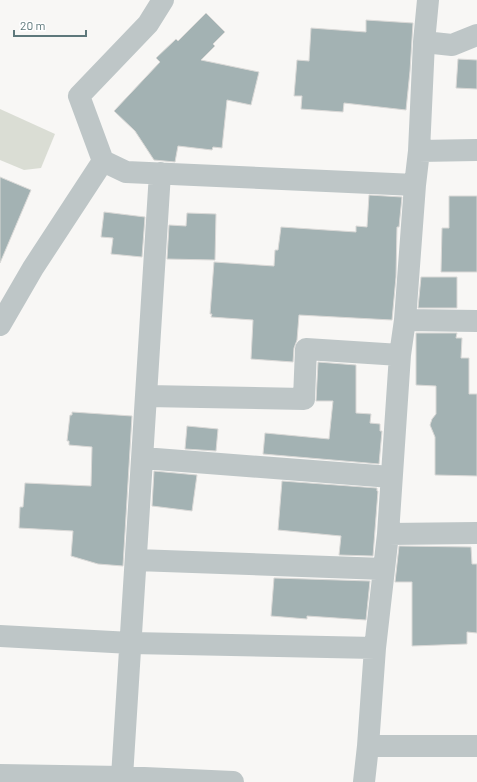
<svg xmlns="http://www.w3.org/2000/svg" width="477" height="782" viewBox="0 0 477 782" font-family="Barlow,sans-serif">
<rect width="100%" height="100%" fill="#f8f7f5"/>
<path fill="#daddd4" d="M0,109l55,25 -14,34 -17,2 -24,-10z"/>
<path fill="#a3b2b3" stroke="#dad9d7" d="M206,13l19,19 -12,12 2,2 -14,14 58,12 -8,33 -24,-5 -5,48 -9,-1 -1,3 -34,-4 -3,16 -21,-2 -19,-29 -21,-20 46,-49 -4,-4 20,-19 2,2z
M366,20l47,3 -3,48 -4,39 -62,-7 -1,9 -42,-3 1,-13h-8l3,-36 12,1 2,-33 55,4z
M458,59l19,1v29l-21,-1z
M0,177l31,13 -31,73z
M369,195l33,2 -3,30h-2l-1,50 -4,43 -93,-5 -2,25 -3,8 -1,14 -42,-3 2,-39 -42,-3 1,-3h-2l4,-52 60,4 1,-16h3l3,-23 75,5v-6l11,1z
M449,196h28v76h-36l1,-44h7z
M104,212l41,5 -3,40 -31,-3 2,-16 -12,-1z
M187,213l29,1 -1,46 -48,-1 2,-34 17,1z
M421,277h36v31h-39z
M416,333h41l-1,5h6l-1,20h8v36h8v82l-42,-1v-38l-5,-12 2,-6 4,-5v-28l-20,-1z
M318,362l38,3v48l15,1 -1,9 10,1v7h2l-3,33 -116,-10 2,-21 64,6 4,-38h-17z
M72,412l60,4 -9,150 -25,-2 -27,-8 2,-25 -54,-3 1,-21h3l2,-24 66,3 1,-39 -23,-2v-4h-2l3,-26h2z
M187,426l31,3 -2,22 -31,-2z
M154,471l43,4 -5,36 -40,-5z
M282,481l95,7v3h1l-5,65 -34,-1 2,-19 -63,-6z
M399,546l72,1 1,17h5v69l-10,-1v12l-55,2v-64h-17z
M274,578l96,3 -4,39 -59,-4v3l-36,-3z"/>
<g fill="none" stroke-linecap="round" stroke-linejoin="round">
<path stroke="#bec6c7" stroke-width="22" d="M163,0l-15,24 -69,72 24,65 23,11 289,13
M424,42l28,3 25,-10
M419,151l58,-1
M405,320l72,1
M0,325l33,-57 70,-107
M147,396l157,3 2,-50 94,6
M143,458l248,19
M388,534l89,-1
M136,560l248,9
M0,636l131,7 244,5
M368,746h109
M0,775l122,2 111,5
M122,777l38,-604
M364,782l4,-36 7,-98 13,-114 12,-179 5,-35 10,-135 4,-34 5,-109 4,-42"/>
</g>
<path d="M14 30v6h72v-6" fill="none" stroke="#5e787b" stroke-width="2"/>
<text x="20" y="30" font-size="12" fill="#5e787b" stroke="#ffffff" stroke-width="3" paint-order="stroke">20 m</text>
</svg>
